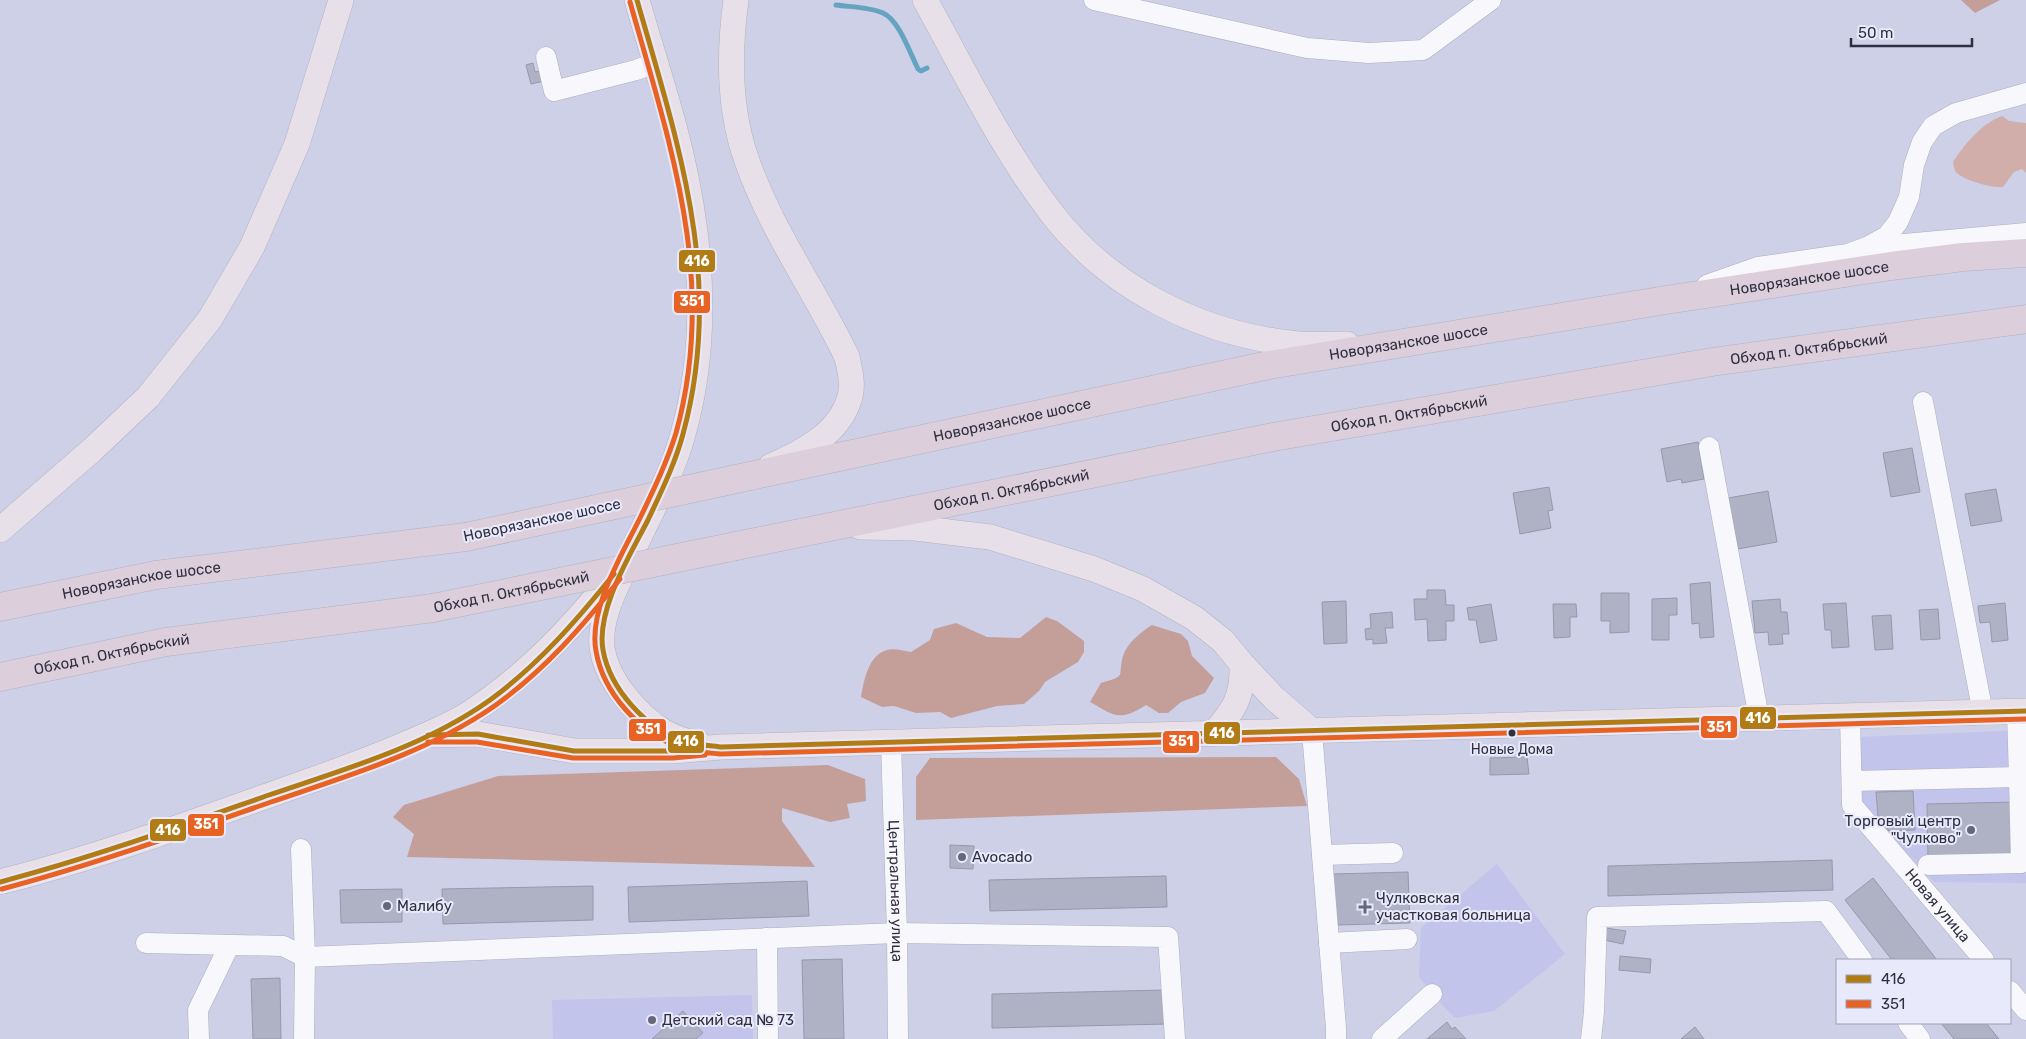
<svg xmlns="http://www.w3.org/2000/svg" width="2026" height="1039" viewBox="0 0 2026 1039" font-family="Rubik,sans-serif">
<rect width="100%" height="100%" fill="#ced0e8"/>
<path fill="#c2c4eb" d="M2026,730v153l-92,-1 -75,-80 -1,-65z
M1497,864l68,90 -71,57 -39,7 -23,-24 -13,-17 2,-49z
M752,995l1,44h-200l-1,-39z"/>
<path fill="#d1aea9" d="M2002,116l7,5 17,2v50l-4,-4 -8,3 -11,15c-11,1 -38,-6 -46,-14 -3,-3 -3,-6 -4,-11 11,-17 29,-39 49,-46z"/>
<path fill="#c49f9a" d="M1961,0h39l-25,13z
M1046,617l11,4 27,20v11l-6,10 -33,20 -6,9 -15,13 -27,2 -46,12 -11,-6 -24,1 -22,-7 -12,1 -21,-10c3,-16 7,-42 26,-47 7,-2 17,1 24,2l19,-12 4,-11 22,-6 31,14 33,1z
M1152,625l29,9 7,7 4,15 22,22 -9,15 -24,9 -13,11h-9l-13,-8c-27,17 -31,11 -56,-3l11,-19c27,-8 16,-5 22,-27 4,-13 18,-24 29,-31z
M1276,757l23,22 8,27 -391,14v-43l14,-19z
M828,765l37,14 1,22 -19,3 3,14 -20,4 -48,-14v13l33,46 -408,-10 7,-23 -21,-17 11,-12 94,-29z"/>
<g fill="none" stroke-linecap="round" stroke-linejoin="round">
<path stroke="#65a4c0" stroke-width="5" d="M836,5c14,2 34,2 47,8 16,7 27,40 35,56l3,2 6,-3"/>
</g>
<path fill="#aeb2c4" stroke="#9599aa" d="M533,63l2,9 7,-1 2,10 -13,3 -5,-19z
M1698,442l6,37 -22,4 -1,-4 -14,3 -6,-33z
M1912,448l8,44 -29,5 -8,-44z
M1549,487l4,23 -5,1 3,17 -31,6 -7,-41z
M1996,489l6,32 -31,5 -6,-32z
M1768,491l9,51 -39,7 -10,-51z
M1710,582l4,55 -14,1 -1,-15 -7,1 -2,-40z
M1427,590h18l1,15h8v16h-8v19l-18,1 -1,-22 -12,1 -1,-21h13z
M1601,593h28v39l-19,1v-12h-9z
M1677,598v17h-8v25h-17v-41z
M1780,599l1,13h6l2,22h-7l1,10 -14,1 -1,-13 -13,1 -3,-32z
M1346,601l1,42 -23,1 -2,-42z
M1846,603l3,44 -17,1 -1,-18h-6l-2,-26z
M2005,603l3,37 -16,2 -2,-20 -10,1 -2,-17z
M1491,604l6,36 -17,3 -4,-23h-7l-2,-12z
M1553,604h23l1,13h-7v20l-16,1z
M1938,609l2,30 -19,1 -2,-30z
M1392,612l1,16h-8l2,15 -14,1v-5l-7,1 -1,-11 6,-1 -1,-14z
M1891,615l2,34 -18,1 -3,-34z
M1527,757l2,17 -39,1v-17z
M1913,791l2,39 -26,1 -11,-14 -2,-25z
M2014,802l1,53 -87,3 -1,-54z
M950,845l24,1 -1,23 -23,-1z
M1832,860l1,30 -225,6v-30z
M1408,872l2,51 -73,2 -4,-51z
M1166,876l1,31 -177,4 -1,-31z
M1873,878l64,82h-45l-47,-60z
M807,881l2,35 -180,6 -1,-35z
M593,886v34l-150,4 -1,-35z
M402,889v33l-61,1 -1,-33z
M1606,928l20,3 -3,13 -19,-4z
M1620,956l31,3 -1,14 -31,-3z
M842,959l2,80h-40l-2,-79z
M280,978l1,61h-28l-2,-60z
M1166,990l1,34 -175,4v-34z
M683,1011l20,22 -7,6h-44z
M1447,1022l5,7 3,-2 11,12h-39z
M1941,1023h45l13,16h-45z
M1695,1027l9,12h-23z"/>
<g fill="none" stroke-linecap="round" stroke-linejoin="round">
<defs>
<g id="minor">
<path d="M1094,0l213,48 62,5 54,-3 68,-50"/>
<path d="M546,57l8,34 82,-21 19,-7"/>
<path d="M1871,247l155,-14"/>
<path d="M1707,285l51,-18 90,-13 19,-7 20,-11 11,-14 11,-25 5,-32 8,-23 11,-16 23,-13 70,-20"/>
<path d="M1923,402l60,311"/>
<path d="M1709,447l50,271"/>
<path id="s1" d="M1850,716l2,89 132,155"/>
<path d="M1312,731l24,297v11"/>
<path id="s2" d="M891,742l6,191 1,106"/>
<path d="M1852,781l167,-4 -2,-65"/>
<path d="M301,849l4,108 -1,82"/>
<path d="M1322,855l71,-2"/>
<path d="M1928,865l93,-2 -2,-86"/>
<path d="M767,938l1,101"/>
<path d="M146,943l137,3 22,11 592,-24 271,4 7,102"/>
<path d="M1329,943l78,-4"/>
<path d="M2010,991l16,19"/>
<path d="M1908,1023l12,16"/>
<path d="M199,1039l-1,-29 31,-64"/>
<path d="M1382,1039l50,-45"/>
<path d="M1591,1039l3,-27 3,-95 229,-6 36,49"/>
</g>
<path id="major" d="M637,0c14,50 31,99 43,150 22,92 29,192 3,284 -13,48 -40,91 -59,136 -11,23 -25,51 -22,78 5,33 35,67 62,84 11,6 23,10 35,12
M736,0c-7,51 -7,109 10,158 24,71 69,132 101,199 3,14 7,29 2,43 -11,34 -47,53 -78,66
M925,0c40,72 77,149 128,215 57,73 146,118 237,128 19,3 39,1 57,1
M861,527l54,1 75,9 104,32 49,20 51,29 29,23 19,23 32,34 38,33
M0,530l92,-80 56,-53 62,-78 42,-72 45,-103 44,-144
M1214,733c21,-24 29,-37 28,-69
M428,735l50,-1 96,17h99l48,-4 1305,-36
M0,882c95,-24 188,-58 281,-91 43,-15 86,-30 127,-48 21,-9 43,-18 62,-30 56,-37 100,-83 142,-135"/>
<g id="highway">
<path id="s3" d="M750,476l519,-111 397,-65 225,-34 72,-9 63,-4"/>
<path id="s4" d="M736,546l537,-109 439,-75 314,-43"/>
<path id="s5" d="M0,607l156,-32 310,-38"/>
<path id="s6" d="M0,677l166,-35 267,-34"/>
</g>
</defs>
<use href="#minor" stroke="#acadbf" stroke-width="21"/>
<use href="#major" stroke="#b1b2bf" stroke-width="26"/>
<use href="#highway" stroke="#b1b2bf" stroke-width="29"/>
<use href="#minor" stroke="#f8f8fc" stroke-width="20"/>
<use href="#major" stroke="#e8e0e9" stroke-width="25"/>
<use href="#highway" stroke="#dccfdb" stroke-width="28"/>
<defs>
<g id="highway-bridge">
<path d="M466,537l284,-61"/>
<path id="s7" d="M433,608l303,-62"/>
</g>
</defs>
<use href="#highway-bridge" stroke="#b1b2bf" stroke-width="29" stroke-linecap="butt"/>
<use href="#highway-bridge" stroke="#dccfdb" stroke-width="28"/>
<defs>
<path id="bus-1" d="M637,0c42,147 88,280 46,434 -8,30 -22,58 -35,86 -18,35 -52,90 -45,130 7,39 43,79 81,91 11,4 25,4 37,6l1305,-36
M428,735l50,-1 96,17h99l31,-3
M0,882c91,-24 180,-56 269,-87 76,-26 155,-48 221,-95 48,-35 87,-80 124,-126"/>
<path id="bus-2" d="M630,2c41,145 88,279 46,431 -9,29 -22,56 -35,83 -18,37 -53,93 -45,135 7,42 44,82 83,96 13,5 28,6 42,7l1305,-35
M428,742h49l96,16h100l32,-3
M2,889c91,-24 180,-56 269,-87 76,-26 155,-49 222,-95 50,-35 90,-81 127,-128"/>
</defs>
<use href="#bus-1" stroke="#e8e9fb" stroke-width="9"/>
<use href="#bus-2" stroke="#e8e9fb" stroke-width="9"/>
<use href="#bus-1" stroke="#b17c16" stroke-width="5"/>
<use href="#bus-2" stroke="#e86224" stroke-width="5"/>
</g>
<circle fill="#2f2f40" stroke="#e8e9fb" stroke-width="2" cx="1512" cy="733" r="4.5"/>
<g fill="#67677b" stroke="#e8e9fb" stroke-width="2">
<circle cx="1971" cy="830" r="5"/>
<circle cx="962" cy="857" r="5"/>
<circle cx="387" cy="906" r="5"/>
<path d="M1362.5 899.5h5v5h5v5h-5v5h-5v-5h-5v-5h5z"/>
<circle cx="652" cy="1020" r="5"/>
</g>
<g text-anchor="middle" stroke-width="4" stroke-linejoin="round" paint-order="stroke">
<g font-size="14" fill="#2f2f40" stroke="#e8e9fb">
<text x="1512" y="754">Новые Дома</text>
</g>
<g font-size="15" fill="#2f2f40" stroke="#e8e9fb">
<text dy="5" stroke="none"><textPath href="#s3" startOffset="1078">Новорязанское шоссе</textPath></text>
<text dy="5" stroke="none"><textPath href="#s3" startOffset="672">Новорязанское шоссе</textPath></text>
<text dy="5" stroke="none"><textPath href="#s4" startOffset="1091">Обход п. Октябрьский</textPath></text>
<text dy="5" stroke="none"><textPath href="#s4" startOffset="686">Обход п. Октябрьский</textPath></text>
<text dy="5" stroke="none"><textPath href="#s3" startOffset="268">Новорязанское шоссе</textPath></text>
<text dy="5" stroke="none"><textPath href="#s4" startOffset="281">Обход п. Октябрьский</textPath></text>
<text transform="translate(542 520) rotate(-12)" y="5">Новорязанское шоссе</text>
<text dy="5" stroke="none"><textPath href="#s5" startOffset="144">Новорязанское шоссе</textPath></text>
<text dy="5" stroke="none"><textPath href="#s7" startOffset="80">Обход п. Октябрьский</textPath></text>
<text dy="5" stroke="none"><textPath href="#s6" startOffset="114">Обход п. Октябрьский</textPath></text>
<text dy="5" stroke="none"><textPath href="#s2" startOffset="149">Центральная улица</textPath></text>
<text dy="5" stroke="none"><textPath href="#s1" startOffset="221">Новая улица</textPath></text>
</g>
<g font-size="15" fill="#2f2f40" stroke="#e8e9fb" text-anchor="start">
<text x="1961" y="826" text-anchor="end">Торговый центр<tspan x="1961" dy="17">"Чулково"</tspan></text>
<text x="972" y="862">Avocado</text>
<text x="1376" y="903">Чулковская<tspan x="1376" dy="17">участковая больница</tspan></text>
<text x="397" y="911">Малибу</text>
<text x="662" y="1025">Детский сад № 73</text>
</g>
</g>
<g stroke="#e8e9fb" stroke-width="2">
<rect x="678" y="249" width="38" height="24" rx="5" fill="#b17c16"/>
<rect x="673" y="290" width="38" height="24" rx="5" fill="#e86224"/>
<rect x="1739" y="706" width="38" height="24" rx="5" fill="#b17c16"/>
<rect x="1700" y="715" width="38" height="24" rx="5" fill="#e86224"/>
<rect x="628" y="718" width="39" height="24" rx="5" fill="#e86224"/>
<rect x="1203" y="721" width="38" height="24" rx="5" fill="#b17c16"/>
<rect x="667" y="730" width="38" height="24" rx="5" fill="#b17c16"/>
<rect x="1162" y="730" width="38" height="24" rx="5" fill="#e86224"/>
<rect x="187" y="813" width="38" height="24" rx="5" fill="#e86224"/>
<rect x="149" y="818" width="38" height="24" rx="5" fill="#b17c16"/>
</g>
<g font-size="14" text-anchor="middle" font-weight="bold" fill="#fff">
<text x="697" y="266">416</text>
<text x="692" y="306">351</text>
<text x="1758" y="723">416</text>
<text x="1719" y="732">351</text>
<text x="648" y="734">351</text>
<text x="1222" y="738">416</text>
<text x="686" y="746">416</text>
<text x="1181" y="746">351</text>
<text x="206" y="829">351</text>
<text x="168" y="835">416</text>
</g>
<rect x="1836" y="959" width="175" height="65" fill="#e8e9fb" stroke="#9e9fb0"/>
<rect x="1846" y="975" width="25" height="8" fill="#b17c16" stroke="#9e9fb0"/>
<text x="1881" y="984" font-size="15" fill="#2f2f40">416</text>
<rect x="1846" y="1000" width="25" height="8" fill="#e86224" stroke="#9e9fb0"/>
<text x="1881" y="1009" font-size="15" fill="#2f2f40">351</text>
<path d="M1851 38v8h121v-8" fill="none" stroke="#2f2f40" stroke-width="2.5"/>
<text x="1858" y="38" font-size="15" fill="#2f2f40" stroke="#e8e9fb" stroke-width="4" paint-order="stroke">50 m</text>
</svg>
